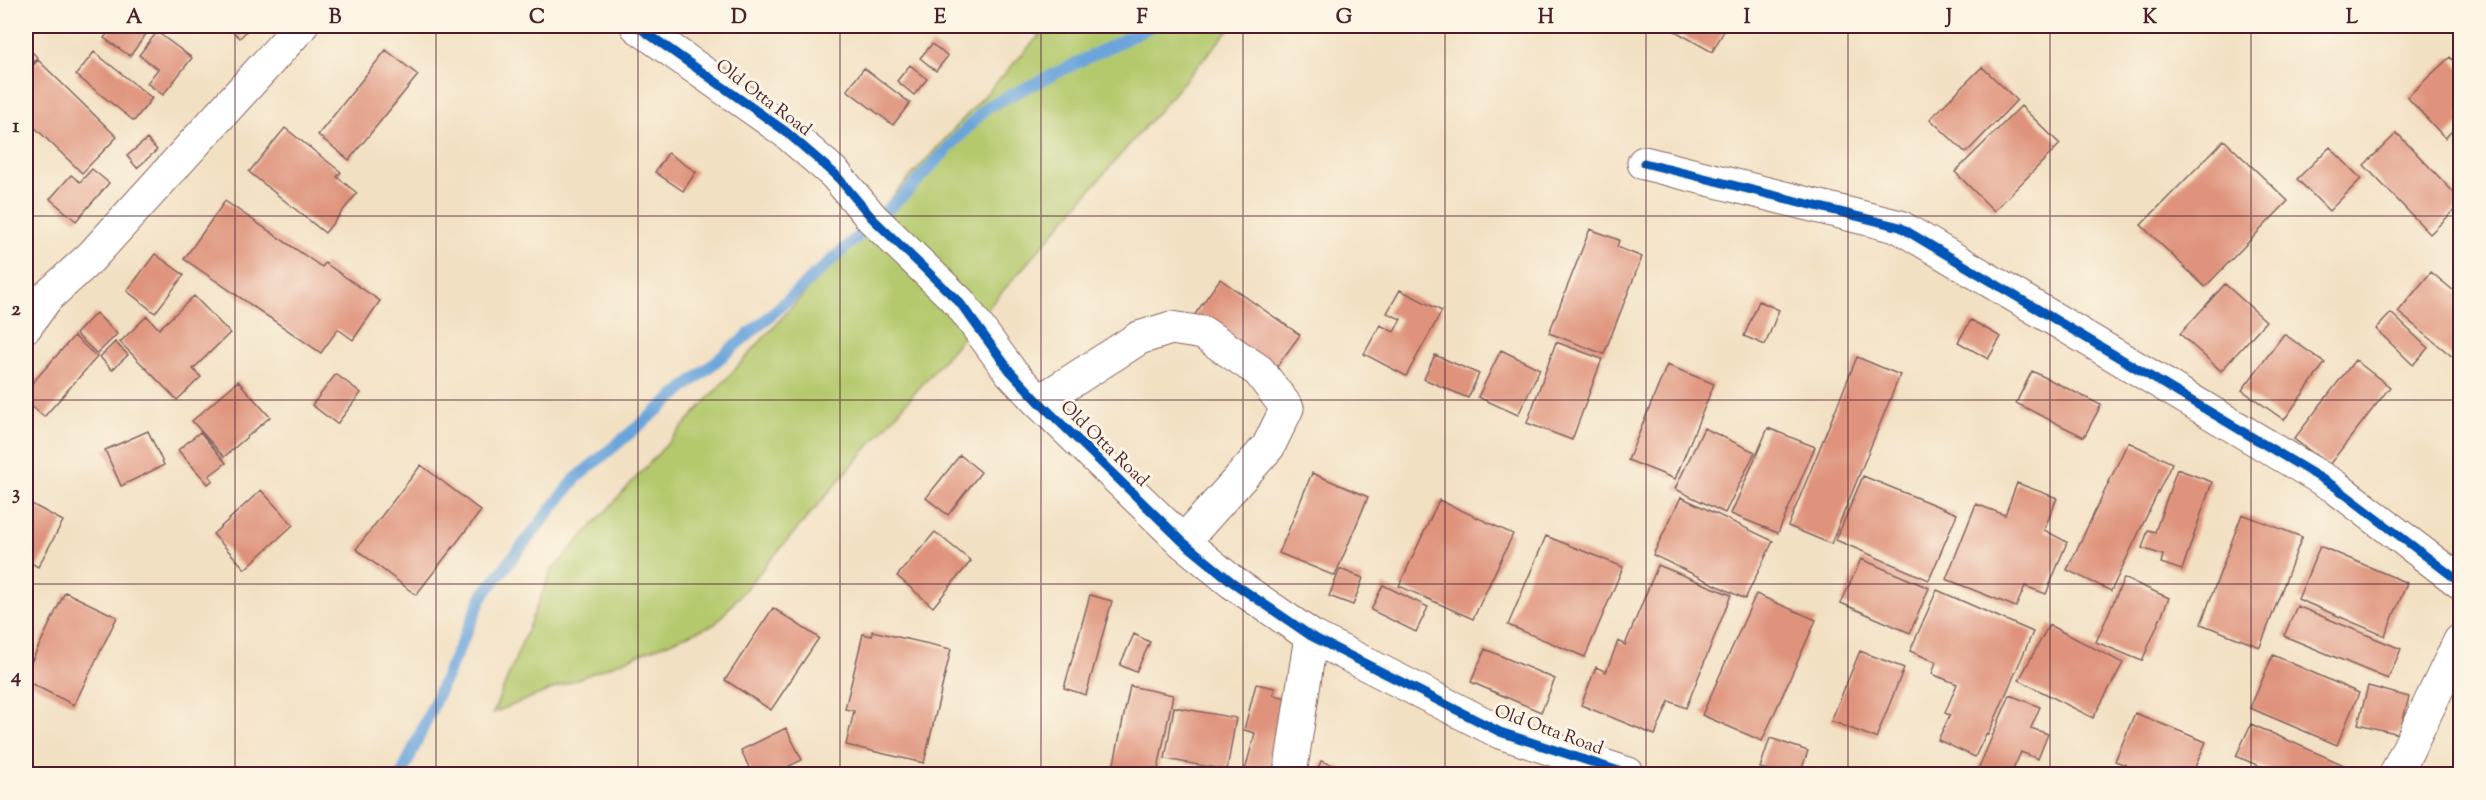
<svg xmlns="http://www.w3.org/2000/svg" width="2486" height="800" viewBox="0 0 2486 800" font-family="'Sorts Mill Goudy',serif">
<rect width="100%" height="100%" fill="#fcf5e5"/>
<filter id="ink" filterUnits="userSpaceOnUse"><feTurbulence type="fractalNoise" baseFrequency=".0167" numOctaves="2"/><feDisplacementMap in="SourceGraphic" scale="12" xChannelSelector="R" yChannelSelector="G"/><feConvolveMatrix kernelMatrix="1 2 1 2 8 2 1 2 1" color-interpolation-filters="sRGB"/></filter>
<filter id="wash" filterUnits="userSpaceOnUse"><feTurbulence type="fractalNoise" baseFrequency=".008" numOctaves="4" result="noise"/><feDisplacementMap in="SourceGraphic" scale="24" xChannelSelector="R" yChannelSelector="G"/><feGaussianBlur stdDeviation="1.35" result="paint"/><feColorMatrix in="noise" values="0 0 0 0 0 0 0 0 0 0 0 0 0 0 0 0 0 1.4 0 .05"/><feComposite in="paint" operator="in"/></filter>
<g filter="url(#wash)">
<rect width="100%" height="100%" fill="#f2e0c2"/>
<path fill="#b4c96d" stroke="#7f744c" stroke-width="1.5" d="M1048,26h184l-517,598 -222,89 59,-143z"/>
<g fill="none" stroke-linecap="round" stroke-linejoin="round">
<path stroke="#6ba4db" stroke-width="12" d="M402,774l81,-179 92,-116 187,-156 145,-131 80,-85 165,-81"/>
</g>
<g id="blocks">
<path fill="#df937b" d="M113,26h30l6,4 -19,26 -26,-18z
M235,26h16l-11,12 -9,-8z
M1678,26h49l-15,26 -37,-21z
M157,32l35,26 -29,37 -16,-12 11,-14 -19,-14z
M932,44l16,12 -12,15 -16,-13z
M26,46l12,12 -12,12z
M386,50l32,25 -69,85 -31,-25z
M94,52l58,46 -18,23 -58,-46z
M2450,57l10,12v54l-15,15 -38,-41z
M38,60l79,77 -35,36 -56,-54v-46z
M910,65l17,14 -13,16 -17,-14z
M1982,67l35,33 -51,53 -36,-34z
M864,68l46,35 -17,22 -46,-35z
M2021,106l39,38 -66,67 -39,-39z
M285,128l56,44 -4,5 20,16 -32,40 -76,-61z
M2397,133l63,66v6l-30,29 -66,-69z
M147,139l10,11 -20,18 -10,-12z
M2224,140l64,61 -83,86 -64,-62z
M2330,147l31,32 -32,32 -32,-32z
M668,153l28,19 -13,19 -28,-19z
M92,169l17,14 -33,38 -26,-22 21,-24 9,7z
M225,201l97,66 3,-4 55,38 -27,39 -15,-11 -17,24 -137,-94z
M1590,229l29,11 -2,7 25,10 -38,97 -55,-21z
M155,254l29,21 -29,38 -28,-22z
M2431,272l29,24v67l-62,-51z
M1220,279l80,56 -27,37 -80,-55z
M2225,284l41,37 -45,50 -41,-37z
M1400,290l42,21 -36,65 -42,-22 16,-29 14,7 7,-13 -14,-6z
M194,296l36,37 -37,36 8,8 -24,23 -57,-58 27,-26 12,13z
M1759,301l20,9 -14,35 -21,-9z
M96,313l21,21 -20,20 -21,-20z
M2391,313l37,35 -15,17 -37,-36z
M1971,320l30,17 -13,22 -30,-17z
M2284,334l41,29 -41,57 -42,-30z
M74,336l23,21 -53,60 -18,-16v-11z
M115,342l13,13 -16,15 -12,-13z
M1556,342l46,17 -30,81 -45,-17z
M1501,350l39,19 -22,46 -40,-18z
M1435,355l44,19 -11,24 -44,-19z
M1857,357l43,18 -69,169 -43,-18z
M2355,360l35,27 -61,78 -35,-26z
M1667,365l47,19 -39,95 -47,-19z
M2032,371l69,34 -17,32 -68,-34z
M336,374l25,19 -24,31 -25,-19z
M238,381l32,36 -46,40 -32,-36z
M1704,428l51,24 -30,61 -50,-24z
M1768,428l47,19 -37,86 -47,-19z
M148,431l16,34 -43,21 -16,-36z
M200,432l26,31 -17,13 4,4 -5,4 -30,-34z
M2128,442l44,21 -61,128 -44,-21z
M960,455l21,17 -33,43 -22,-17z
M421,465l60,46 -65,84 -60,-46z
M2177,469l35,13 -30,88 -21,-7 2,-8 -21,-7 6,-18 7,2z
M1312,473l56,24 -33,79 -56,-23z
M1863,476l94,38 -28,66 -93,-40z
M2017,483l40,15 -13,32 23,12 -21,52 -21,-8 -9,21 -70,-28 30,-75 29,11z
M261,490l32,35 -48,44 -32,-35z
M1681,497l92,44 -28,58 -92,-44z
M1439,500l74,34 -40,85 -74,-33z
M26,501l37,20 -25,46 -12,-7z
M2242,514l60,23 -42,110 -59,-23z
M935,532l36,29 -38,46 -36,-31z
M1546,536l77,31 -38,90 -77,-32z
M2320,546l87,37 -22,53 -87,-37z
M1861,559l68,29 -19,45 -69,-30z
M1658,565l73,30 -45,113 -17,-7 -14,34 -74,-30 15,-38 10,5 12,-31 7,4z
M1340,569l23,9 -10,27 -24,-9z
M2124,578l45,20 -27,63 -46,-19z
M1383,585l45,22 -12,25 -45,-22z
M1937,590l96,42 -45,103 -2,-1 -11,23 -37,-17 12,-25 -5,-2 12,-29 -25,-10 4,-12 -26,-11z
M65,592l52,25 -43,88 -48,-24v-8z
M1756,594l60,26 -54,121 -60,-26z
M1090,595l22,6 -26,94 -22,-7z
M2297,606l104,43 -13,30 -104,-43z
M773,608l46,30 -48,72 -46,-30z
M2049,625l74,38 -30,55 -74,-38z
M872,631l79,18 -27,114 -78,-18 8,-34 -9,-2 18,-75 9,2z
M1134,634l16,8 -14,30 -16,-7z
M1485,649l70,30 -14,33 -70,-30z
M1860,651l44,17 -28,70 -45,-17z
M2273,655l86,38 -22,52 -87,-37z
M1256,684l19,4 -2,7 19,4 -19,75h-29l11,-41 -11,-3z
M1130,686l43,9 -16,79h-13l-31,-6z
M2368,686l41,11 -10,37 -41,-10z
M2010,695l30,12 -9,21 17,6 -10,25 -17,-7 -10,22h-35z
M1174,707l62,11 -9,52 -62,-11z
M2135,713l71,29 -14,32h-70l4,-9 -11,-4z
M2251,724l100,44 -3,6h-70l-42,-18z
M786,728l16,32 -30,14h-20l-11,-24z
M1770,738l38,13 -8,23h-20l-20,-6z
M1321,761l38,13h-43z"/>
</g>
</g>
<g filter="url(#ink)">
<use href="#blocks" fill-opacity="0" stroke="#856360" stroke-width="1.5"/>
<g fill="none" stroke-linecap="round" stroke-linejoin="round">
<defs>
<path id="minor" d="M637,26l148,105 50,43 37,44 88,85 50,68 29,31 144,140 49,40 79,54 189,96 128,42
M1644,163l256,64 434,259 126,96
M26,326l20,-28 45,-41 210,-231
M1039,402l100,-64 32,-10 32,5 56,38 28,37 -19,39 -85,95
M1290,774l21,-138
M2396,774l64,-133"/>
</defs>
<use href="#minor" stroke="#856360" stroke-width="35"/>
<use href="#minor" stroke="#fff" stroke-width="33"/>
<defs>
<path id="cycleway" d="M637,26l148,105 50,43 37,44 88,85 50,68 29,31 144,140 49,40 79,54 189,96 128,42
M1644,163l256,64 434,259 126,96"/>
</defs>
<use href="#cycleway" stroke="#fcf5e5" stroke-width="13"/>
<use href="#cycleway" stroke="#0057b8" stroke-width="9"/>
</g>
</g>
<path fill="none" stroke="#4a1f2b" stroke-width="1.5" stroke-opacity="0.55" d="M235,26v748M436,26v748M638,26v748M840,26v748M1041,26v748M1243,26v748M1445,26v748M1646,26v748M1848,26v748M2050,26v748M2251,26v748M26,216h2434M26,400h2434M26,584h2434"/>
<g text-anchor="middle" stroke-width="6" stroke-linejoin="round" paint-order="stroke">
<g font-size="18" fill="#4a1f2b" stroke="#fcf5e5">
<text transform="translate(764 97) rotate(37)" y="6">Old Otta Road</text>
<text transform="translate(1105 443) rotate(44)" y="6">Old Otta Road</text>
<text transform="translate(1549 729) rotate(20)" y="6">Old Otta Road</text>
</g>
</g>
<rect width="2486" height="800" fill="none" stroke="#fcf5e5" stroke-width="66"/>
<rect x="33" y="33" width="2420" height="734" fill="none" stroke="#4a1f2b" stroke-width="2"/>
<g font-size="20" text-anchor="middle" font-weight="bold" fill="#4a1f2b">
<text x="134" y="23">A</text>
<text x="335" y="23">B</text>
<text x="537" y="23">C</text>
<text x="739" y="23">D</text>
<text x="940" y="23">E</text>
<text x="1142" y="23">F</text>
<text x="1344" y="23">G</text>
<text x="1546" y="23">H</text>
<text x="1747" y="23">I</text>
<text x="1949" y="23">J</text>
<text x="2150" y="23">K</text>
<text x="2352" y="23">L</text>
<text x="16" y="132">1</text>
<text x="16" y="315">2</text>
<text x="16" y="499">3</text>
<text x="16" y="682">4</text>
</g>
</svg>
